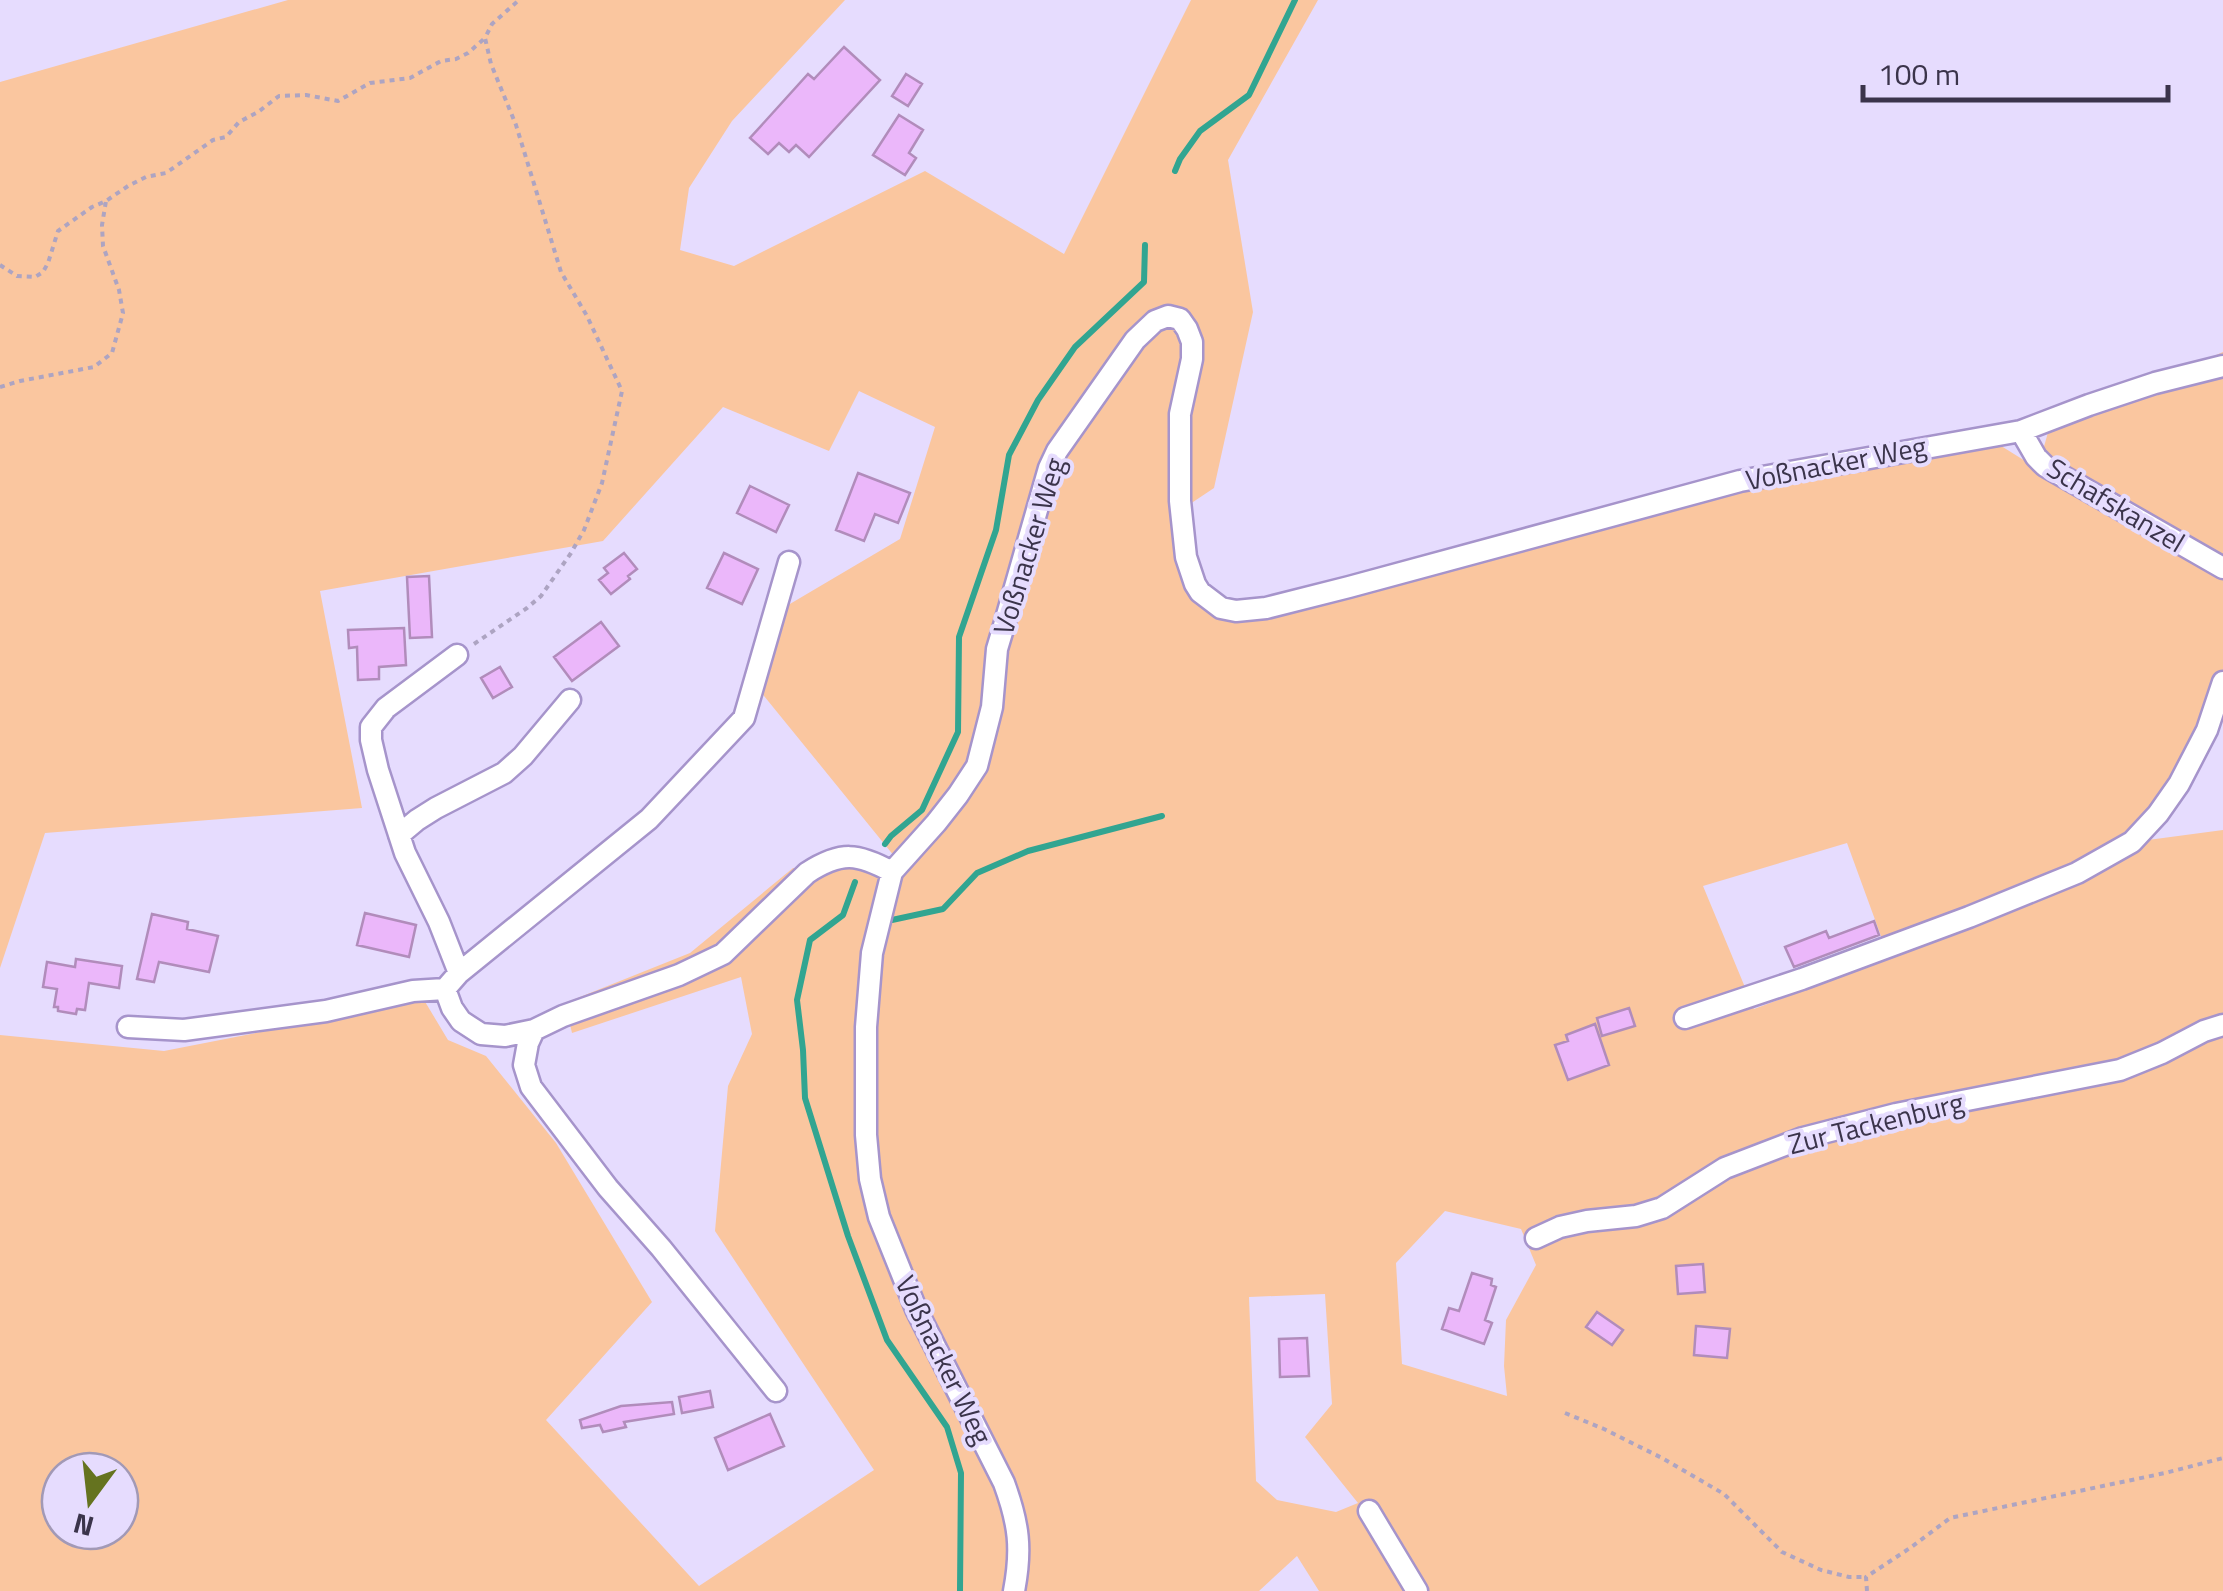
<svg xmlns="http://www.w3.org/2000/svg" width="2223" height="1591" viewBox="0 0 2223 1591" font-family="'Titillium Web',sans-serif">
<rect width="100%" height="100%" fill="#e6dcfe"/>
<path fill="#fac69f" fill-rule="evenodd" d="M288,0h557l-113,121 -43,67 -9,62 54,16 191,-95 139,83 127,-254h127l-90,160 25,152 -39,176 -39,26 13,74 48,29 518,-135 244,-38 106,66 119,66v122l-27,68 -48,74 75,-10v761h-904l-22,-35 -38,35h-1259v-556l164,16 260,-51 24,40 38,16 70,87 96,159 -106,118 153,166 175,-116 -159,-239 13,-145 24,-52 -11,-57 -169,56 -7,-30 125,-50 103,-85 110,-1 -147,-181 22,-75 122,-72 35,-112 -76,-36 -30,60 -106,-44 -120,134 -283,50 42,217 -317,25 -45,135v-886zM1847,843l42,115 -135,51 -51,-123zM1445,1211l76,18 15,36 -30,55 -2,46 3,30 -105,-32 -6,-101zM1325,1294l7,110 -27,33 53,66 -22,9 -59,-12 -21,-19 -7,-184zM60,1471h60v60h-60z
M2223,352v212l-182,-107 8,-28z"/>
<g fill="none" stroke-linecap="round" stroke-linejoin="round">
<path stroke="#31a591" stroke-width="6" d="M1175,171l5,-12 20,-28 49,-36 46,-95
M885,844l6,-8 31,-26 36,-78 1,-95 37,-107 13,-75 29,-55 37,-53 69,-65 1,-37
M855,882l-12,33 -33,25 -13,60 6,50 2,48 43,138 39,104 60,87 14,46 -1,118
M892,920l51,-11 34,-36 51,-22 134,-35"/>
</g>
<path fill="#ebb7fa" stroke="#b18cbb" stroke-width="2.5" d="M844,47l36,33 -71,77 -13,-12 -7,7 -10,-9 -11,11 -18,-16 58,-64 6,5z
M906,74l16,10 -14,22 -16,-10z
M899,115l24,15 -14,23 7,5 -11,17 -32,-20z
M858,473l52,20 -12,30 -23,-9 -11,27 -28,-11z
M750,486l39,19 -13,27 -39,-19z
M624,553l13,16 -9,7 2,3 -19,15 -12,-14 9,-7 -4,-5z
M724,553l34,16 -16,35 -35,-16z
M429,576l3,61 -22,1 -3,-61z
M601,622l18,24 -47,35 -18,-24z
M404,628l2,37 -27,2v12l-21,1 -1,-33 -8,1 -1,-18z
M500,667l12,20 -19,11 -12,-20z
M365,913l51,12 -7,32 -52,-12z
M152,914l36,8 -1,7 31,7 -9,36 -50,-10 -5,20 -17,-3z
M1874,921l5,14 -85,32 -9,-20 41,-16 3,7z
M76,959l46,7 -3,22 -30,-5 -4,27 -8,-1 -1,5 -18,-3v-4h-4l3,-18 -14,-2 4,-25 28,5z
M1629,1008l6,18 -33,10 -5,-18z
M1595,1024l14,41 -41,15 -13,-35 13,-4 -2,-6z
M1703,1264l2,28 -27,2 -2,-28z
M1472,1273l20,6 -1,6 5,2 -11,33 7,3 -8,21 -42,-15 7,-21 10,3z
M1597,1312l26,18 -11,15 -26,-18z
M1696,1326l34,3 -3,29 -33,-3z
M1307,1338l2,38 -29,1 -1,-38z
M710,1391l3,16 -31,6 -3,-16z
M672,1402l2,12 -50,8 2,5 -23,5 -3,-7 -18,3 -2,-8 41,-14z
M770,1414l14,32 -56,24 -13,-32z"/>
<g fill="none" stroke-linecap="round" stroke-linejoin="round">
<defs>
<path id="minor" d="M2021,431l15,26 9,9 178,102
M457,655l-71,53 -15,19v13l7,30 27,83 34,69 20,51
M399,835l18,-15 19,-12 68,-35 19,-17 47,-56
M445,989l7,19 9,13 20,13 24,2 29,-6 29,-14 116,-41 44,-21 84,-81c34,-22 51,-20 85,-1
M1685,1018l117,-39 167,-62 108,-44 55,-31 26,-28 21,-30 28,-54 16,-48
M128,1027l56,3 142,-19 87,-20 32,-2 14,-16 190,-154 95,-101 45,-156
M534,1030l-6,13 -4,22 7,22 77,101 53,60 115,143
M1536,1238l24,-11 27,-6 49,-5 26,-8 63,-40 78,-30 93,-24 224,-44 42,-17 42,-22 19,-6
M1369,1511l48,80
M1014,1591c8,-42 5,-67 -10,-108l-88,-174 -37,-92 -9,-38 -4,-44v-108l6,-74 20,-81 44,-49 22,-28 19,-29 15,-59 5,-58 6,-20 46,-161 8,-17 78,-111 20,-19 13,-5 12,3 7,10 5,13v17l-12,55v87l6,56 9,27 5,8 21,16 15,3 30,-3 83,-21 391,-106 281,-50 68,-26 66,-22 68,-17"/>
</defs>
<use href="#minor" stroke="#a694cb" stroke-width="25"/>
<path stroke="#ada4c2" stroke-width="4" stroke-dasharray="5 5" stroke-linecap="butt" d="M0,265l17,11 18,1 8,-5 5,-9 10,-32 34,-24 14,-6 22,-15 18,-9 20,-4 47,-33 13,-3 13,-15 19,-10 21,-16 27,-1 32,6 32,-18 40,-5 31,-17 15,-2 12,-6 17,-15
M0,387l20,-6 74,-14 18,-14 11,-40 -4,-23 -16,-44 -1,-21 4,-24
M474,644l53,-36 14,-12 30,-43 13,-23 18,-47 20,-92 -35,-75 -26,-44 -45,-147 -25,-61 -6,-26 7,-14 27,-24
M1565,1413l39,16 58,29 62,36 58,58 39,18 28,7h17
M1867,1591l-1,-14 44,-29 40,-30 215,-45 58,-15"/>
<use href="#minor" stroke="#fff" stroke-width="20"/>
</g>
<g text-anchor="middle" stroke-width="8" stroke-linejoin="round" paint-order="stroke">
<g font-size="28" fill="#3b344b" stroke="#e6dcfe">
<text transform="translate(1836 463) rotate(-11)" y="10">Voßnacker Weg</text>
<text transform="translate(2116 505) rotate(31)" y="10">Schafskanzel</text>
<text transform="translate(1029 546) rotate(-73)" y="10">Voßnacker Weg</text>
<text transform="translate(1876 1123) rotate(-14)" y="10">Zur Tackenburg</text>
<text transform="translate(944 1360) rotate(64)" y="10">Voßnacker Weg</text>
</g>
</g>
<g transform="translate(90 1501) rotate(195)"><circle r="48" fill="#e6dcfe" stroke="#a299b6" stroke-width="2.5"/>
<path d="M0-8L18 38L0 25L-18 38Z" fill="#65731f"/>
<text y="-15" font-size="28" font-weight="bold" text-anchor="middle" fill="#3b344b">N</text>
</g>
<path d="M1863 85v15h305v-15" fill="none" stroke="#3b344b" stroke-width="5"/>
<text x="1878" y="85" font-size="30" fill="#3b344b" stroke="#e6dcfe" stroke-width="8" paint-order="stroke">100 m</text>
</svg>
